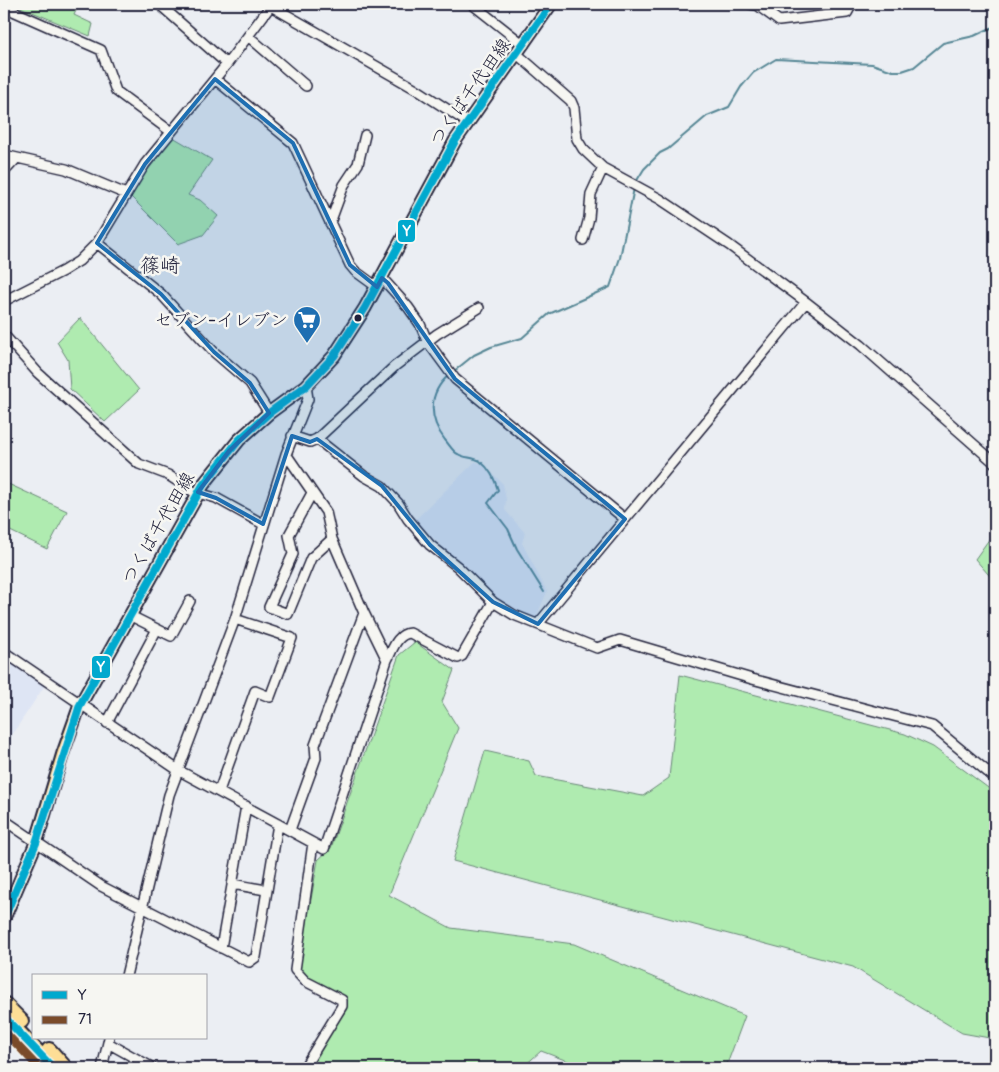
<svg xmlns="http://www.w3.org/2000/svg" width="999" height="1072" viewBox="0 0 999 1072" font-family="Pangolin,'Klee One',sans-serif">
<rect width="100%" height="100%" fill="#ebeef3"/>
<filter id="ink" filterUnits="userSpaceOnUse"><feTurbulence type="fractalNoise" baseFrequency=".02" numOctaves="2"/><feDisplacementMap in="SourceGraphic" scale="10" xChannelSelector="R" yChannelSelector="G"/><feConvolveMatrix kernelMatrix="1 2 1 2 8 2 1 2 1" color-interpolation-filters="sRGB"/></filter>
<g filter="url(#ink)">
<path fill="#dee5f4" d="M475,462l8,2 20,20 3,15 -1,11 20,23 -3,10 25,49 -11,25 -17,-5 -23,-12 -81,-80z
M4,657l41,28 -41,62z"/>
<path fill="#afebb0" stroke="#688676" d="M13,4h66l-5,11 19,9 -3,12z
M173,137l39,23 -24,35 12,5 18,16 -15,19 -25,9 -49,-49z
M80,318l59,72 -34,32 -35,-33 -2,-29 -11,-18z
M4,482l63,29 -20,38 -43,-21z
M995,531v51l-20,-23z
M415,642l39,28 -12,32 16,26 -69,167 62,33 123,16 171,72 -19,51 -140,1 -45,-17 -19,17h-212l36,-66 -48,-30 20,-112 13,-12 68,-193z
M680,675l225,59 28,13 62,46v246l-33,-6 -109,-66 -400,-106 32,-110 44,10 7,15 107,20 26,-18z"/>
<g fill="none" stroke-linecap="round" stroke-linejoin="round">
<path stroke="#558694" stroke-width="2" d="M636,182l8,-13 16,-16 8,-4 39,-33 22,-9 12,-20 12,-14 23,-14 96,5 21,7h9l12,-4 29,-24 31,-7 21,-10
M453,372l21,-17 17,-8 31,-9 27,-24 61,-27 10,-29 14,-70
M449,375c-22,19 -20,44 -4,65 4,4 8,12 13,14 6,4 15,3 22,7 10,8 14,17 18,29l-10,13 20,26 9,20 27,43"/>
<defs>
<path id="minor" d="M159,4l68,60
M472,4l52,41
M750,4l7,1 22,16 68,-8 5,-9
M271,6l145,83 51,33
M4,7l97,43 15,41 54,40
M248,36l58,50
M517,54l54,47 3,7 3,31 6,10 20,19 57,31 69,46 77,57 55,43 134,118
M215,79l78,64 57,122 5,6 22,16
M4,155l62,14 60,25
M4,172l13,-14
M330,223l14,-38 14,-21 7,-29
M583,240l6,-22 2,-24 12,-26
M97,243l64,51 53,58 36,31 19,30
M382,278l26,29 12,17 7,17 28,38 170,140
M4,301l59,-30 16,-10 18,-18 48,-79 82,-100 45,-60
M4,335l34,38 101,91 29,11 26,17 22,6 47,26
M292,436l18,6 7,-3 78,-73 42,-32 42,-26
M317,439l47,37 18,10 16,17 10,16 22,26 28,22 35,35 21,13 83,33 23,-8 132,39 180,47 63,52
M286,454l40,58 6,27 32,74 23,47
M312,493l-23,42 4,19 -24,53 19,7 23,-56 21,-19
M129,615l42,21 19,-35
M538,624l268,-322
M4,652l174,118 146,79 63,-189c6,-11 10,-26 23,-27l48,25 4,-2 31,-54
M107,723l50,-94
M219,791l36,-100 15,6 22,-59 -57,-19
M4,820l97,66 148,76 7,-5 22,-133
M290,830l26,-72 -1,-13 49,-132
M232,884l34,6
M221,948l25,-142
M126,976l43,-181 66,-176 51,-165 22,-55 -2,-13
M108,1043l45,25
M102,1068l7,-30
M304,1068l38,-62v-6l-37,-19 -10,-11 18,-127"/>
<path id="major" d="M4,918l32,-75 27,-90 17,-48 123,-220 36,-45 30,-27 37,-27 28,-30 31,-48 90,-167 96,-137"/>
<path id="highway" d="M4,1004l17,17
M4,1017l49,51
M49,1050l16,18"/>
</defs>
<use href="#minor" stroke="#22223b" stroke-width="12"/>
<use href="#major" stroke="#22223b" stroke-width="15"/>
<use href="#highway" stroke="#22223b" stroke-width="18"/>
<use href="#minor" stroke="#f6f6f2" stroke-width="9"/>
<use href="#major" stroke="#fdde96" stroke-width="11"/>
<use href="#highway" stroke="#fdde96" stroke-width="14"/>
<defs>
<path id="bus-1" d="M4,918l32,-75 44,-138 123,-220 36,-45 30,-27 37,-27 28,-30 31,-48 90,-167 96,-137
M4,1017l49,51"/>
<path id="bus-2" d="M4,1031l35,37"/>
</defs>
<use href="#bus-1" stroke="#f6f6f2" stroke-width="11"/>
<use href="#bus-2" stroke="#f6f6f2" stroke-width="11"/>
<use href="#bus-1" stroke="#00a9ce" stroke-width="8"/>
<use href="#bus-2" stroke="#7a4b2a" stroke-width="8"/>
</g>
</g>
<path fill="#1f6fb2" fill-opacity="0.2" stroke="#1f6fb2" stroke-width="4" stroke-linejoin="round" d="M215,79l78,64 57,122 27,22 5,-9 6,5 67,96 170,140 -87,105 -45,-22 -63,-57 -48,-59 -65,-47 -7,3 -18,-6 -29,88 -47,-26 -18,-6 31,-41 40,-38 -19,-30 -36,-31 -53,-58 -64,-51 48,-79z"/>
<defs>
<symbol id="supermarket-pin" viewBox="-11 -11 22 30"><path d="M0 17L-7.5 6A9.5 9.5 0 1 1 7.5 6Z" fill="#1f6fb2" stroke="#f6f6f2"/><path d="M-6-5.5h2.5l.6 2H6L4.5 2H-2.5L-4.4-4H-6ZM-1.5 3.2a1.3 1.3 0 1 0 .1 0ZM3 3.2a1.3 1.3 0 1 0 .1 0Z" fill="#fff"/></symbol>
</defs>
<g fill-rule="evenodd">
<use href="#supermarket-pin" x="291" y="304" width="32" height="43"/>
</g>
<circle fill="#22223b" stroke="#f6f6f2" stroke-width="2" cx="358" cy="318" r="4.5"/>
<g text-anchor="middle" stroke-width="5" stroke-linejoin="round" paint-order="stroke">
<g font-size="18" fill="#22223b" stroke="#f6f6f2">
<text transform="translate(470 92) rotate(-55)" y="6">つくば千代田線</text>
<text transform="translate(158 528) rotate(-60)" y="6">つくば千代田線</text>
</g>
<g font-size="18" fill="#22223b" stroke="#f6f6f2" text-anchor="end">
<text x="288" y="326">セブン-イレブン</text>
</g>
<g font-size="20" fill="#22223b" stroke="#f6f6f2">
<text x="160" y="272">篠崎</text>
</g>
</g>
<g stroke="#f6f6f2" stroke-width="2">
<rect x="397" y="219" width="19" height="24" rx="5" fill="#00a9ce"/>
<rect x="91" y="655" width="20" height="24" rx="5" fill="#00a9ce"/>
</g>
<g font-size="14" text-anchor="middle" font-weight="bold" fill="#fff">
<text x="407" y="236">Y</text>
<text x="101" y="672">Y</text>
</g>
<rect width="999" height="1072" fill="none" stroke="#f6f6f2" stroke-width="20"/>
<rect x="10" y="10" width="979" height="1052" fill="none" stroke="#22223b" stroke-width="2" filter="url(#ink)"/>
<rect x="32" y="974" width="175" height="65" fill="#f6f6f2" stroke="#a1a1a9"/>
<rect x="42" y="991" width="25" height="8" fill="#00a9ce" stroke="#a1a1a9"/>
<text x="78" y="1000" font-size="15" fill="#22223b">Y</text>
<rect x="42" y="1016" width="25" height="8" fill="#7a4b2a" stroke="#a1a1a9"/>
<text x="78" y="1024" font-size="15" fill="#22223b">71</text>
</svg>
